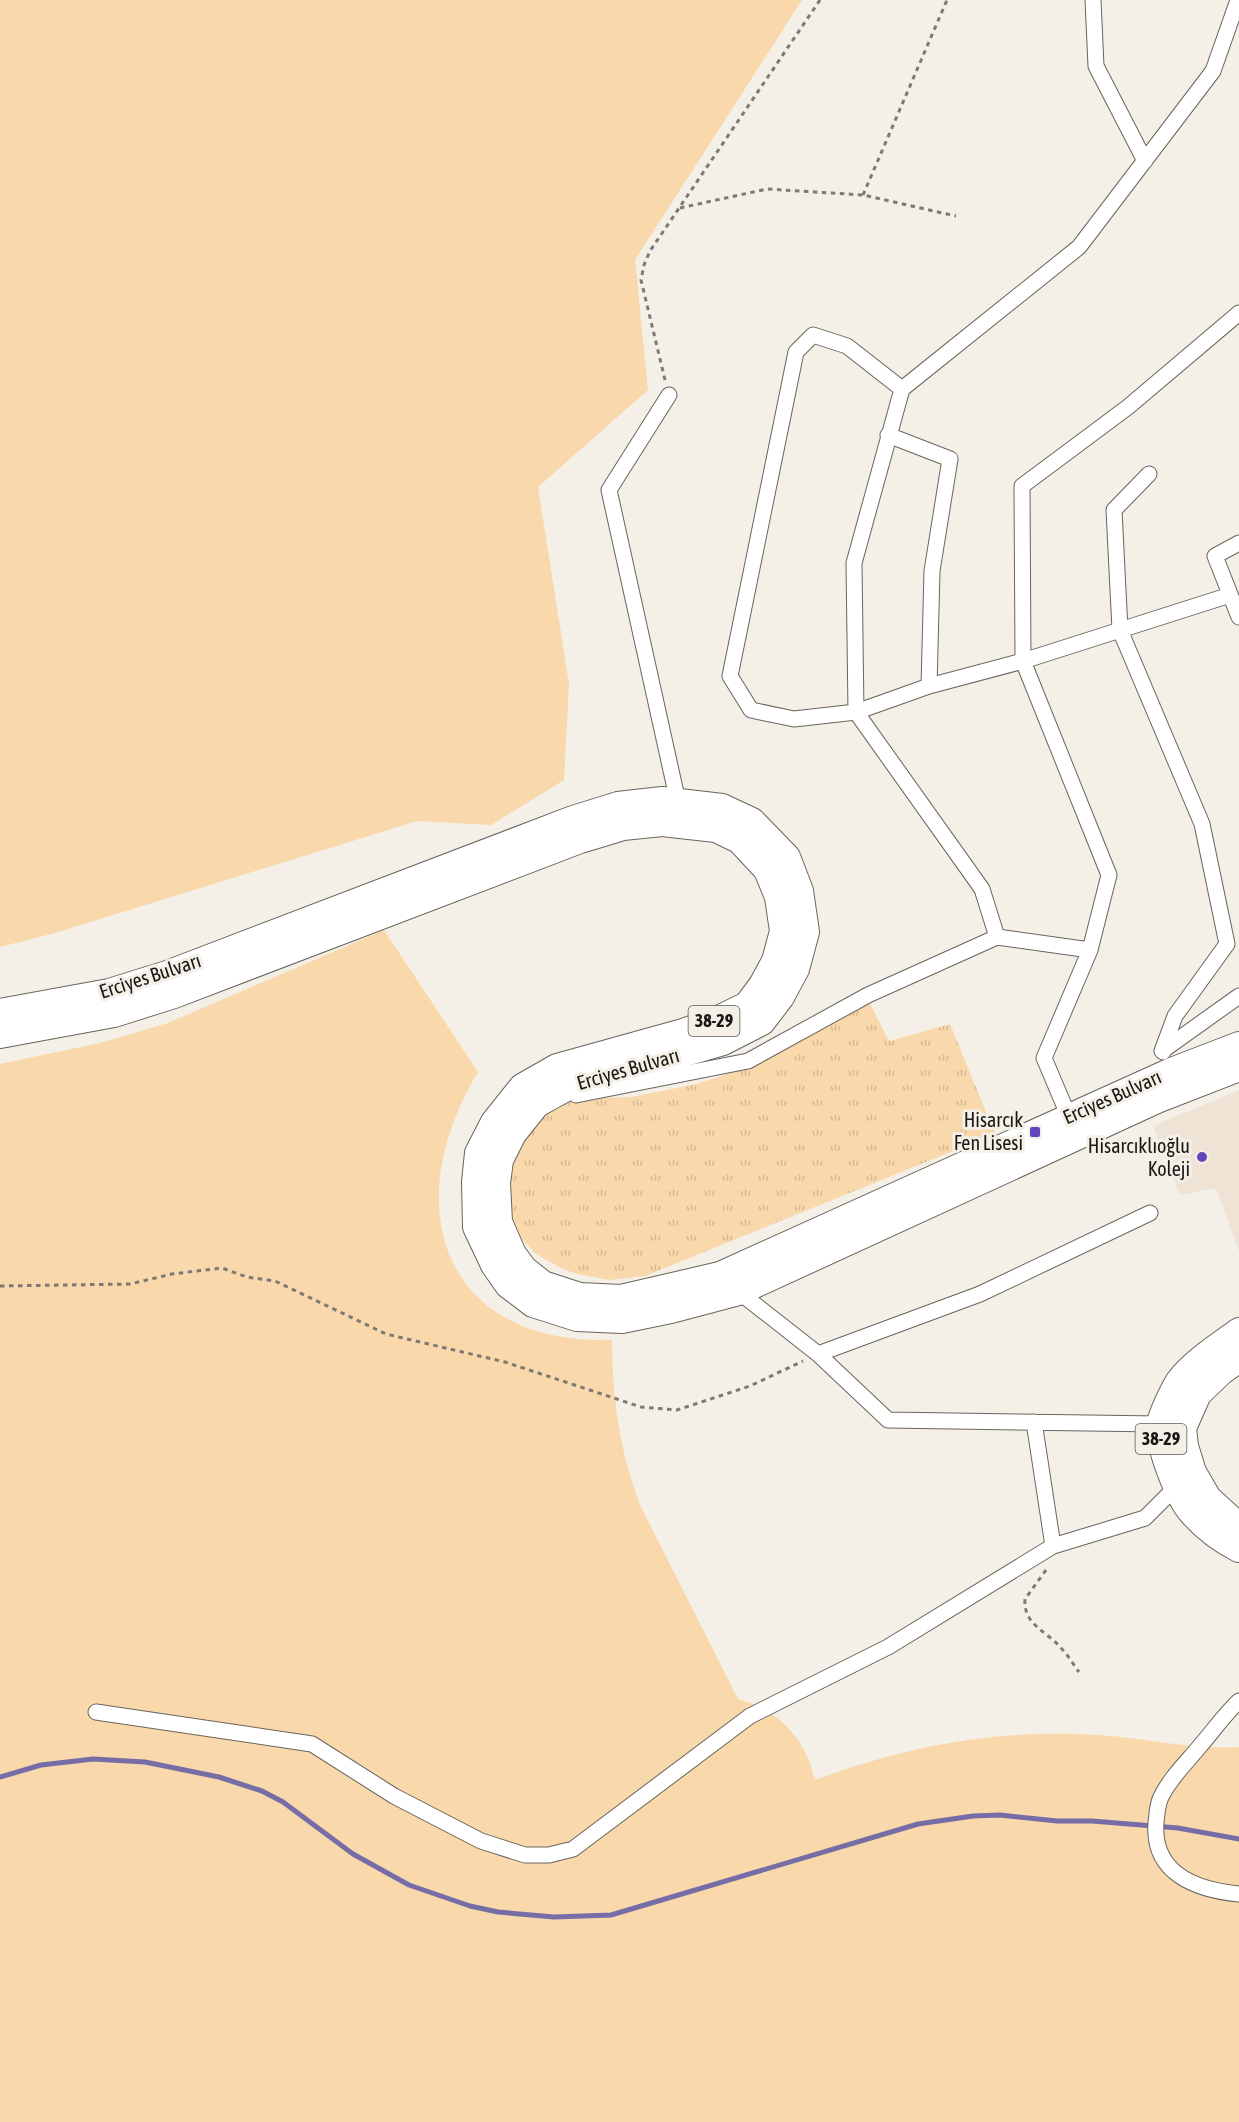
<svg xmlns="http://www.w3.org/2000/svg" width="1239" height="2122" viewBox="0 0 1239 2122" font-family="'Asap Condensed',sans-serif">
<defs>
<pattern id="park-tufts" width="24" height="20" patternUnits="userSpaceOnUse" patternTransform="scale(1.5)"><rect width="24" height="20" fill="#f9d8ab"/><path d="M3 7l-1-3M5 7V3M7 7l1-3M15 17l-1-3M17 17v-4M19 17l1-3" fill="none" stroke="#d5b992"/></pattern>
</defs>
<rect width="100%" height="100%" fill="#f4efe7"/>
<path fill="#eee3d5" d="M1239,1090v161l-23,-63 -36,7 -27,-69z"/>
<path fill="#f9d8ab" d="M0,0h802l-167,260 13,130 -110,97 31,197 -5,96 -73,45 -74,-4 -362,112 -55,14z
M384,930l94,142c-80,132 -38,273 134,268 0,58 8,113 29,167l97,192c42,12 67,39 77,81 94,-35 183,-51 283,-45 47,3 93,15 141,12v375h-1239v-1058l100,-21 68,-20z"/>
<path fill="url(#park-tufts)" d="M869,1002l20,39 61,-17 45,110 -350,142 -35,4 -33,-6 -14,-5 -27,-15 -21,-23 -9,-23 6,-52 27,-40 31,-17 61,-2 61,-12 30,-9 29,-11z"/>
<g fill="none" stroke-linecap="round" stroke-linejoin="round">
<path stroke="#766da7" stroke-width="5" d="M0,1777l41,-12 52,-6 52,3 74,15 43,14 21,11 70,52 56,31 61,21 28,6 56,5 57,-2 307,-91 55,-8 27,-1 57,6h35l86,7 61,11"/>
<defs>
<path id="minor" d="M1093,0l3,66 49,95
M902,389l-55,-43 -34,-11 -17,17 -66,324 21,34 43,9 62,-7 73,-26 94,-25 207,-66
M669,395l-60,95 69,312
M888,435l62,24 -18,112 -3,115
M1149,474l-35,36 6,120 82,194 25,120 -52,72 -13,35
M1239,543l-24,13 24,61
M997,937l93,13
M1163,1052l-1,-1 77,-55
M576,1095l172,-34 120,-66 129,-58 -15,-48 -126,-177 -2,-149 48,-174 177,-142 134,-176 25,-71
M1069,1117l-25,-59 46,-108 19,-75 -86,-214 -1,-175 106,-79 111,-94
M739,1292l79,62 70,66 271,4
M818,1354l162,-60 170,-81
M1034,1422l19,124
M1239,1701c-14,13 -26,30 -39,45 -13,16 -30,32 -39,51 -4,8 -4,17 -5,26 -4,51 41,67 83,71
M96,1712l216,32 82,52 87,45 44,14h24l24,-6 177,-133 138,-69 165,-101 92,-28 32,-32"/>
<path id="trunk" d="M0,1012l109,-20 58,-18 406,-155 45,-14 44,-5 60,7 30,14 35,36 13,34 6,41 -10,37 -15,28 -19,25 -39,20 -157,46 -29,16 -24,30 -13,26 -3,23 2,39 14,32 11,15 19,15 37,12 41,2 99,-23 449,-203 70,-27
M0,1035l114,-21 60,-19 406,-155 43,-13 39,-4 54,6 23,11 28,30 11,27 5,34 -8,30 -13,24 -15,20 -33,16 -31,11 -126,35 -35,20 -28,35 -16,31 -3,29 1,45 18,38 14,20 25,19 44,14 45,2 49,-10 68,-18 418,-192 82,-32
M1239,1331c-19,14 -46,31 -60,50 -6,9 -17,33 -19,42 -4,19 19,76 32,90 14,16 29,27 47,36
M1239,1359l-18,13 -23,22 -15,34 2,18 8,26 15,26 25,23 6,3"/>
</defs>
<use href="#minor" stroke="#69645d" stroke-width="17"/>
<use href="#trunk" stroke="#69645d" stroke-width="28"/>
<path stroke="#7d7974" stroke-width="3" stroke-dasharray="4.5 4.5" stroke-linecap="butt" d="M863,195l84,-195
M680,208l87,-19 96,6 93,21
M665,380l-24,-100 3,-15 6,-14 170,-251
M0,1286l130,-2 42,-10 50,-6 25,9 28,4 111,53 119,28 136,45 36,3 73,-24 53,-25
M1046,1570l-21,29c-2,26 22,32 36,49 7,7 12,16 18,24"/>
<use href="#minor" stroke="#fff" stroke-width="15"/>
<use href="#trunk" stroke="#fff" stroke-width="26"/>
</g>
<g fill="#6244bd" stroke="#f4efe7" stroke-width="2">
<rect x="1029" y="1126" width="12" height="12" rx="3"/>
<circle cx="1202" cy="1157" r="6"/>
</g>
<g text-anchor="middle" stroke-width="6" stroke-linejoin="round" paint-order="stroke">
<g fill="#f4efe7" stroke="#5b5854" stroke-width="1.5">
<rect x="688.5" y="1006" width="51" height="30" rx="4.5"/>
<rect x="1135.5" y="1424" width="51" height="30" rx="4.5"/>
</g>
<g font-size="18" font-weight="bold" fill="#1a1815">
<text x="714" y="1027">38-29</text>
<text x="1161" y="1445">38-29</text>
</g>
<g font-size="20" fill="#1a1815" stroke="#f4efe7">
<text transform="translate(150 976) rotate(-18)" y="7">Erciyes Bulvarı</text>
<text transform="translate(628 1069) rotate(-16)" y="7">Erciyes Bulvarı</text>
<text transform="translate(1112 1097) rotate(-24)" y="7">Erciyes Bulvarı</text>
</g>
<g font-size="20" fill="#1a1815" stroke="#f4efe7" text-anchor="end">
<text x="1023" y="1127">Hisarcık<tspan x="1023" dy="23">Fen Lisesi</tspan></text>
<text x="1190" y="1153">Hisarcıklıoğlu<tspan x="1190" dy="23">Koleji</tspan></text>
</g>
</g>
</svg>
